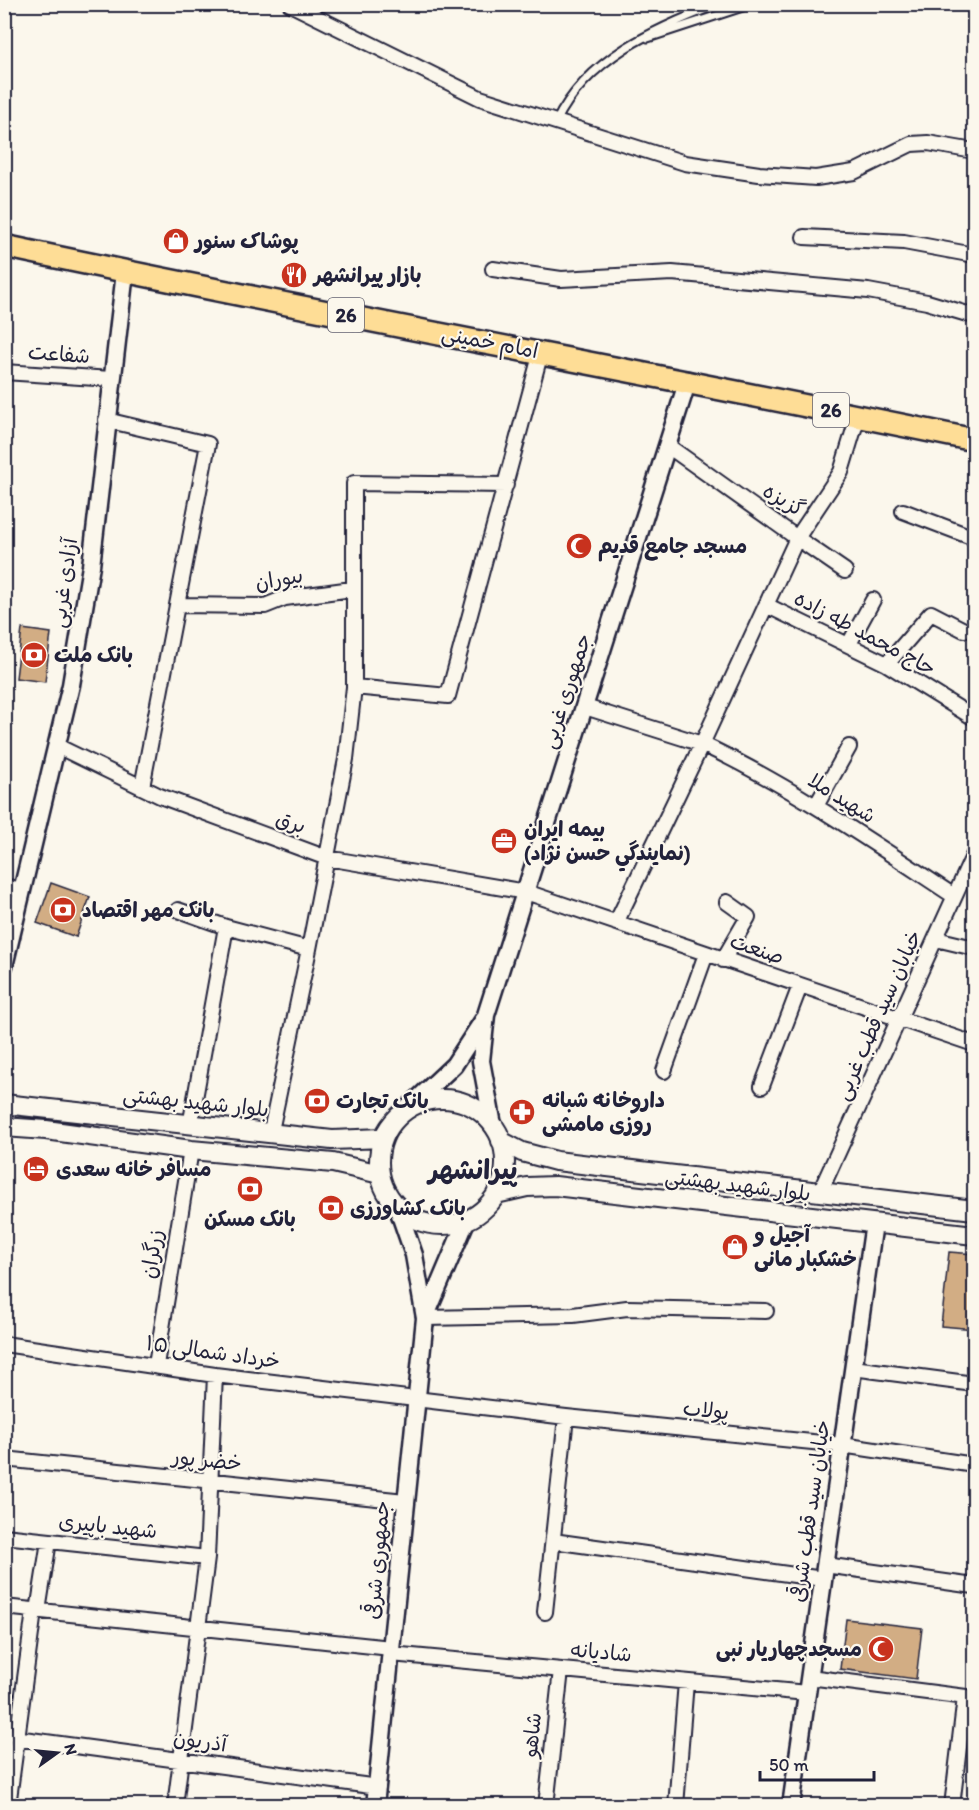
<svg xmlns="http://www.w3.org/2000/svg" width="979" height="1810" viewBox="0 0 979 1810" font-family="Itim,'Playpen Sans Arabic',sans-serif">
<rect width="100%" height="100%" fill="#fbf7ec"/>
<filter id="ink" filterUnits="userSpaceOnUse"><feTurbulence type="fractalNoise" baseFrequency=".0167" numOctaves="2"/><feDisplacementMap in="SourceGraphic" scale="12" xChannelSelector="R" yChannelSelector="G"/><feConvolveMatrix kernelMatrix="1 2 1 2 8 2 1 2 1" color-interpolation-filters="sRGB"/></filter>
<g filter="url(#ink)">
<path fill="#d2ad84" stroke="#22223b" stroke-width="1.5" d="M22,629l29,4 -6,49 -29,-4z
M51,883l39,14 -14,40 -39,-14z
M949,1252l26,2v75l-34,-3z
M846,1619l76,9 -6,51 -76,-10z"/>
<g fill="none" stroke-linecap="round" stroke-linejoin="round">
<defs>
<path id="service" d="M648,38l104,-34
M556,122c31,-64 100,-94 163,-118"/>
<path id="minor" d="M290,4l190,94 205,65 74,11 57,4 38,-6 57,-28 17,-1 46,8
M804,237l100,5 70,13
M493,269l68,10 111,-6 196,18 59,11 47,14
M4,372l107,7
M106,420l102,24 -66,343
M668,446l129,92 44,-66 17,-56
M506,485l-152,-2v204l94,9 93,-344
M903,511l71,27
M177,605l88,1 20,-8 67,-9
M766,605l121,59 87,54
M849,644l24,-44
M887,664l44,-51 33,17
M585,707l117,37 95,-206 48,33
M57,746l103,50 167,62 199,34 448,152
M816,806l33,-59
M4,886l18,4
M178,910l48,17
M616,923l86,-179c89,42 170,98 252,152
M936,939l38,9
M309,949l37,-190 8,-72
M723,960l25,-43 -21,-15
M664,1071l42,-117
M762,1086l38,-100
M190,1126l36,-199 83,22 -38,182
M820,1192l154,-338
M425,1318l148,-3 54,-7 139,3
M4,1344l211,31 351,42 276,28 132,20
M156,1365l35,-215
M853,1368l121,16
M4,1459l401,42
M4,1536l203,22
M553,1541l270,38
M825,1565l149,21
M4,1607l387,41
M38,1611l11,-70
M545,1612l21,-195
M391,1654l416,39
M809,1677l165,21
M16,1738l362,49
M8,1806l26,-195
M175,1806l32,-248 8,-183
M546,1806l15,-136
M676,1806l10,-124
M952,1806l13,-109"/>
<path id="tertiary" d="M4,966l67,-281 20,-119 34,-294
M406,1110l48,-45 30,-46
M493,1125l-12,-64 5,-46 202,-635
M397,1206l17,49 11,63
M375,1806l50,-488 42,-99
M791,1806l83,-583"/>
<path id="secondary" d="M379 1162a63 63 0 1 1 126 0a63 63 0 1 1-126 0Z
M4,1104l328,36 51,-2
M4,1127l42,3 145,20 142,13 47,11
M501,1141l21,11 34,9 418,49
M496,1194l31,-7 28,-1 419,49"/>
<path id="primary" d="M4,246c323,69 648,127 970,194"/>
</defs>
<use href="#service" stroke="#22223b" stroke-width="11"/>
<use href="#minor" stroke="#22223b" stroke-width="18"/>
<use href="#tertiary" stroke="#22223b" stroke-width="21"/>
<use href="#secondary" stroke="#22223b" stroke-width="22"/>
<use href="#primary" stroke="#22223b" stroke-width="26"/>
<use href="#service" stroke="#fbf7ec" stroke-width="7"/>
<use href="#minor" stroke="#fbf7ec" stroke-width="14"/>
<use href="#tertiary" stroke="#fbf7ec" stroke-width="16"/>
<use href="#secondary" stroke="#fbf7ec" stroke-width="18"/>
<use href="#primary" stroke="#fedd96" stroke-width="21"/>
</g>
</g>
<defs>
<symbol id="shop-disc" viewBox="-11 -11 22 22"><circle r="9.5" fill="#c8321e" stroke="#fbf7ec"/><path d="M-5-2.5h2.3a2.7 3.5 0 0 1 5.4 0H5L5.5 6h-11ZM-1.5-2.5h3a1.5 2.3 0 0 0-3 0Z" fill="#fff"/></symbol>
<symbol id="restaurant-disc" viewBox="-11 -11 22 22"><circle r="9.5" fill="#c8321e" stroke="#fbf7ec"/><path d="M-5-6h1v4h1v-4h1v4h1v-4h1v5L-1.5 .5V6h-2V.5L-5-1ZM5-6V6H3V1.5H1.5Q1.5-4 5-6Z" fill="#fff"/></symbol>
<symbol id="mosque-disc" viewBox="-11 -11 22 22"><circle r="9.5" fill="#c8321e" stroke="#fbf7ec"/><path d="M3.5-4.9A6 6 0 1 0 3.5 4.9A5 5 0 1 1 3.5-4.9Z" fill="#fff"/></symbol>
<symbol id="bank-disc" viewBox="-11 -11 22 22"><circle r="9.5" fill="#c8321e" stroke="#fbf7ec"/><path d="M-6-4H6V4H-6ZM0-2.3a2.3 2.3 0 1 0 0 4.6a2.3 2.3 0 1 0 0-4.6Z" fill="#fff"/></symbol>
<symbol id="office-disc" viewBox="-11 -11 22 22"><circle r="9.5" fill="#c8321e" stroke="#fbf7ec"/><path d="M-6-3h4V-5.5h4V-3h4V5H-6ZM-1-4.5V-3h2v-1.5ZM-6 0V1H6V0Z" fill="#fff"/></symbol>
<symbol id="pharmacy-disc" viewBox="-11 -11 22 22"><circle r="9.5" fill="#c8321e" stroke="#fbf7ec"/><path d="M-2-6h4v4h4v4h-4v4h-4v-4h-4v-4h4Z" fill="#fff"/></symbol>
<symbol id="hotel-disc" viewBox="-11 -11 22 22"><circle r="9.5" fill="#c8321e" stroke="#fbf7ec"/><path d="M-6-4.5h1.5V1H6V5H4.5V3h-9V5H-6ZM-4 0a1.8 1.8 0 1 1 3.6 0ZM.5 0V-2.5h3Q6-2.5 6 0Z" fill="#fff"/></symbol>
</defs>
<g fill-rule="evenodd">
<use href="#shop-disc" x="161" y="226" width="30" height="30"/>
<use href="#restaurant-disc" x="279" y="260" width="30" height="30"/>
<use href="#mosque-disc" x="564" y="531" width="30" height="30"/>
<use href="#bank-disc" x="19" y="640" width="30" height="30"/>
<use href="#office-disc" x="489" y="826" width="30" height="30"/>
<use href="#bank-disc" x="48" y="895" width="30" height="30"/>
<use href="#bank-disc" x="302" y="1086" width="30" height="30"/>
<use href="#pharmacy-disc" x="507" y="1097" width="30" height="30"/>
<use href="#hotel-disc" x="21" y="1154" width="30" height="30"/>
<use href="#bank-disc" x="235" y="1174" width="30" height="30"/>
<use href="#bank-disc" x="316" y="1193" width="30" height="30"/>
<use href="#shop-disc" x="720" y="1232" width="30" height="30"/>
<use href="#mosque-disc" x="866" y="1634" width="30" height="30"/>
</g>
<g text-anchor="middle" stroke-width="4.5" stroke-linejoin="round" paint-order="stroke">
<g fill="#fbf7ec" stroke="#636270" stroke-width="1.5">
<rect x="328" y="298" width="36" height="34" rx="4.5"/>
<rect x="813" y="393" width="36" height="34" rx="4.5"/>
</g>
<g font-size="20" font-weight="bold" fill="#22223b">
<text x="346" y="322">26</text>
<text x="831" y="417">26</text>
</g>
<g font-size="21" font-weight="bold" fill="#22223b" stroke="#fbf7ec" text-anchor="start">
<text x="195" y="248">پوشاک سنور</text>
<text x="314" y="282">بازار پیرانشهر</text>
<text x="598" y="553">مسجد جامع قدیم</text>
<text x="54" y="662">بانک ملت</text>
<text x="524" y="836">بيمه ايران<tspan x="524" dy="24">(نمايندگي حسن نژاد)</tspan></text>
<text x="82" y="917">بانک مهر اقتصاد</text>
<text x="542" y="1107">داروخانه شبانه<tspan x="542" dy="24">روزی مامشی</tspan></text>
<text x="336" y="1108">بانک تجارت</text>
<text x="56" y="1176">مسافر خانه سعدی</text>
<text x="350" y="1215">بانک کشاورزی</text>
<text x="250" y="1226" text-anchor="middle">بانک مسکن</text>
<text x="754" y="1242">آجیل و<tspan x="754" dy="24">خشکبار مانی</tspan></text>
<text x="862" y="1656" text-anchor="end">مسجدچهاریار نبی</text>
</g>
<g font-size="21" fill="#22223b" stroke="#fbf7ec">
<text transform="translate(490 342) rotate(11)" y="7">امام خمینی</text>
<text transform="translate(59 354) rotate(4)" y="7">شفاعت</text>
<text transform="translate(784 500) rotate(31)" y="7">گزیزه</text>
<text transform="translate(279 579) rotate(-10)" y="7">بیوران</text>
<text transform="translate(64 583) rotate(-82)" y="7">آزادی غربی</text>
<text transform="translate(865 633) rotate(28)" y="7">حاج محمد طه زاده</text>
<text transform="translate(566 691) rotate(-72)" y="7">جمهوری غربی</text>
<text transform="translate(842 798) rotate(32)" y="7">شهید ملا</text>
<text transform="translate(291 822) rotate(20)" y="7">برق</text>
<text transform="translate(757 949) rotate(19)" y="7">صنعت</text>
<text transform="translate(878 1015) rotate(-66)" y="7">خیابان سید قطب غربی</text>
<text transform="translate(196 1102) rotate(6)" y="7">بلوار شهید بهشتی</text>
<text transform="translate(738 1185) rotate(7)" y="7">بلوار شهید بهشتی</text>
<text transform="translate(152 1254) rotate(-81)" y="7">زرگران</text>
<text transform="translate(213 1352) rotate(8)" y="7">۱۵ خرداد شمالی</text>
<text transform="translate(706 1410) rotate(6)" y="7">پولاب</text>
<text transform="translate(207 1460) rotate(6)" y="7">خضر پور</text>
<text transform="translate(810 1511) rotate(-82)" y="7">خیابان سید قطب شرقی</text>
<text transform="translate(108 1526) rotate(6)" y="7">شهید باپیری</text>
<text transform="translate(377 1560) rotate(-85)" y="7">جمهوری شرقی</text>
<text transform="translate(601 1652) rotate(5)" y="7">شادیانه</text>
<text transform="translate(532 1735) rotate(-84)" y="7">شاهو</text>
<text transform="translate(200 1741) rotate(8)" y="7">آذریون</text>
</g>
<g font-size="27" font-weight="bold" fill="#22223b" stroke="#fbf7ec">
<text x="473" y="1179">پیرانشهر</text>
</g>
</g>
<rect width="979" height="1810" fill="none" stroke="#fbf7ec" stroke-width="24"/>
<rect x="12" y="12" width="955" height="1786" fill="none" stroke="#22223b" stroke-width="2" filter="url(#ink)"/>
<g transform="translate(57 1753) rotate(75)" stroke="#fbf7ec" stroke-width="4.5" paint-order="stroke">
<path d="M0-4.5L10 22L0 15L-10 22Z" fill="#22223b"/>
<text y="-9" font-size="16" font-weight="bold" text-anchor="middle" fill="#22223b">N</text>
</g>
<path d="M760 1771v9h114v-9" fill="none" stroke="#22223b" stroke-width="3"/>
<text x="769" y="1771" font-size="18" fill="#22223b" stroke="#fbf7ec" stroke-width="4.5" paint-order="stroke">50 m</text>
</svg>
